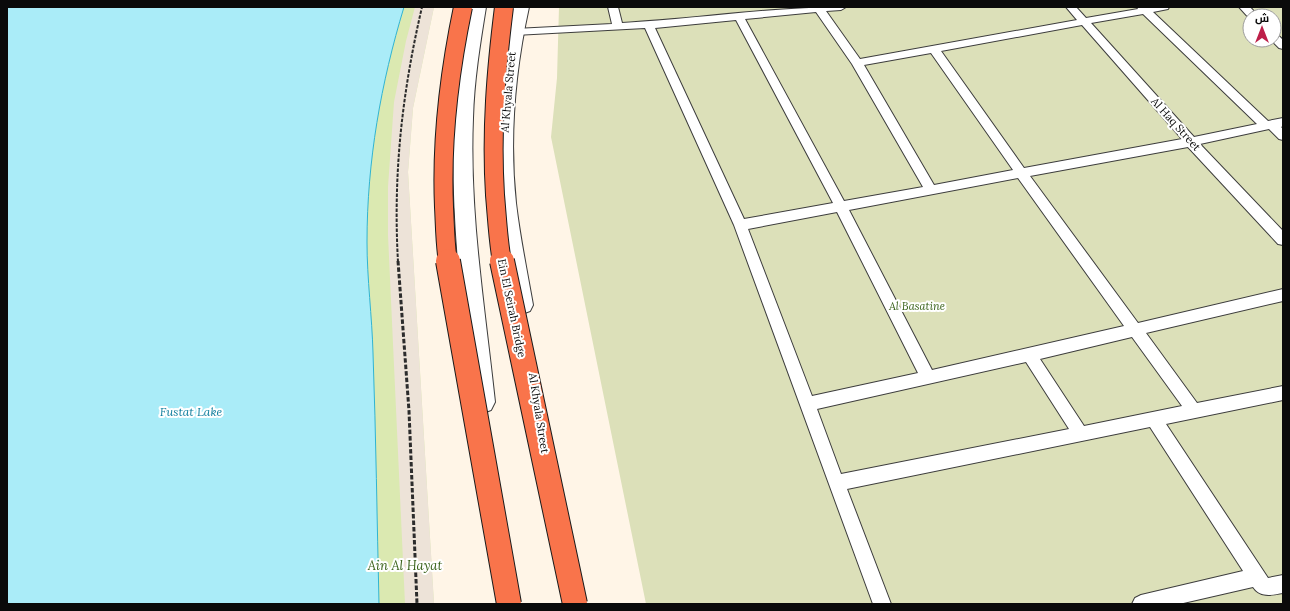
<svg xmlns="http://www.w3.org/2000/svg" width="1290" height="611" viewBox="0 0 1290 611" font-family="Lora,Cairo,serif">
<rect width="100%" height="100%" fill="#fff5e7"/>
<path fill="#dbe9b1" d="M404,7h30l-21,101 -5,64 26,432h-55c-2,-84 -3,-167 -6,-251 -1,-37 -6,-74 -6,-111 0,-81 14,-159 37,-235z"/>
<path fill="#dce0b9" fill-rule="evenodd" d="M559,7h724v597h-637l-95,-467 6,-59zM1250,16h24v24h-24z"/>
<path fill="#ede3d8" d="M415,7h19l-21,101 -5,64 26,432h-29l-17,-369v-48l6,-85 12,-61z"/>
<path fill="#aaecf8" stroke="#2fb4d1" d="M7,7h397c-23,76 -37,154 -37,235 0,37 5,74 6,111 3,84 4,167 6,251h-372z"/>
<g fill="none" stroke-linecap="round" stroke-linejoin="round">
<defs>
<path id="service" d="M608,7h10l4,16c75,-4 149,-16 224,-16l-5,3 -15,1 34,48 217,-39 -11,-13h10l10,11 52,-9 -1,-2h32l-1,2 -15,3 115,109 15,-3v8l-2,1 2,2v11l-4,-1 -10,-10 -69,15 83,87v14l-5,-1 -90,-97 -158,29 108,147 145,-34v12l-137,32 51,70 86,-17v14l-117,24 102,154 15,-3v18c-11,2 -23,5 -30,-6l-74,17h-47l3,-6 6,-3 102,-24 -93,-144 -303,62 44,115h-18l-139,-379 -89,-197 -130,7 -5,-3 5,-3 97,-5zM816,12l36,52 71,123 -79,14 -99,-182zM1143,14l114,110 -63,13 -103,-114zM736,20l97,183 -89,16 -89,-191zM1082,25l100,114 -158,29 -83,-117zM931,53l82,117 -79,15 -70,-120zM1018,178l106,148 -192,44 -83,-160zM837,212l81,161 -106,23 -64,-167zM1132,337l50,69 -98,20 -44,-67zM1026,362l43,67 -228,45 -24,-65z
M1239,7h11l8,9h-8l-1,2z
M1274,34l4,1 5,5v9l-4,-1 -8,-8h3z"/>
<path id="tertiary" d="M470,7h16c-6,37 -12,74 -13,111 -4,95 12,190 22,284l-4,8 -8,3 -8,-3 -4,-8c-8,-93 -21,-187 -17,-281 2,-38 9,-76 16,-114z
M513,7h16c-14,64 -20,130 -13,196 4,34 11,68 17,102l-3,6 -8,3 -8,-3 -3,-6c-5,-34 -12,-68 -15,-102 -6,-66 2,-132 17,-196z"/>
</defs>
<use href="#service" stroke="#3d3d3d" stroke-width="2"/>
<use href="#tertiary" stroke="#3d3d3d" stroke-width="2"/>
<path stroke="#2c2c2c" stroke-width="2" stroke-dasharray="3.5 1.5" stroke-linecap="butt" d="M398,262c-5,-88 4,-169 24,-255"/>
<path stroke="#2c2c2c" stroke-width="3" stroke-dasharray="4.5 2" stroke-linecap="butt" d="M398,261l11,150 8,193"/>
<use href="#service" fill="#fff" fill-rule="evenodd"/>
<use href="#tertiary" fill="#fff" fill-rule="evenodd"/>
<defs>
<path id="motorway-bridge-far1" d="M448,262c-3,-18 -3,-37 -4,-55 -3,-68 5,-133 19,-200
M502,262c-4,-22 -5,-45 -7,-67 -4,-64 1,-124 9,-188"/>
<path id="motorway-bridge" d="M448,261l61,343
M502,261l73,343"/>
</defs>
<use href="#motorway-bridge-far1" stroke="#1b1b1b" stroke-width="20" stroke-linecap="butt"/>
<use href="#motorway-bridge" stroke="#1b1b1b" stroke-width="26" stroke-linecap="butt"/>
<use href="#motorway-bridge-far1" stroke="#f9744b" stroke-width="18"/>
<use href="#motorway-bridge" stroke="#f9744b" stroke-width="24"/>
</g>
<g text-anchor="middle" stroke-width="4" stroke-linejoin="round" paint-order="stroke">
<g font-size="11" fill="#0a0a0a" stroke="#fff">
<text transform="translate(508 92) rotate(-85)" y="4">Al Khyala Street</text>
<text transform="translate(1176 124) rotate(48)" y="4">Al Haq Street</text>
<text transform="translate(512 308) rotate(78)" y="4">Ein El Seirah Bridge</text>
<text transform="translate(539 413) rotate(81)" y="4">Al Khyala Street</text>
</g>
<g font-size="11" font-style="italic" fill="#39621a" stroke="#fff">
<text x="917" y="310">Al Basatine</text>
</g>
<g font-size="12" font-style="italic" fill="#117f9e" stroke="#fff">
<text x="191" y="416">Fustat Lake</text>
</g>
<g font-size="13" font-style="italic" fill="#39621a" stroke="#fff">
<text x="405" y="570">Ain Al Hayat</text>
</g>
</g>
<rect width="1290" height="611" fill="none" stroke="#0a0a0a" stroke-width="16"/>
<g transform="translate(1262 28)"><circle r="19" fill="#ffffff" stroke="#9d9d9d"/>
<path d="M0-3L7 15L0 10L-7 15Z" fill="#bd1f49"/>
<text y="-6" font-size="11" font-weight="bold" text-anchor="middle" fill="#0a0a0a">ش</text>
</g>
</svg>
